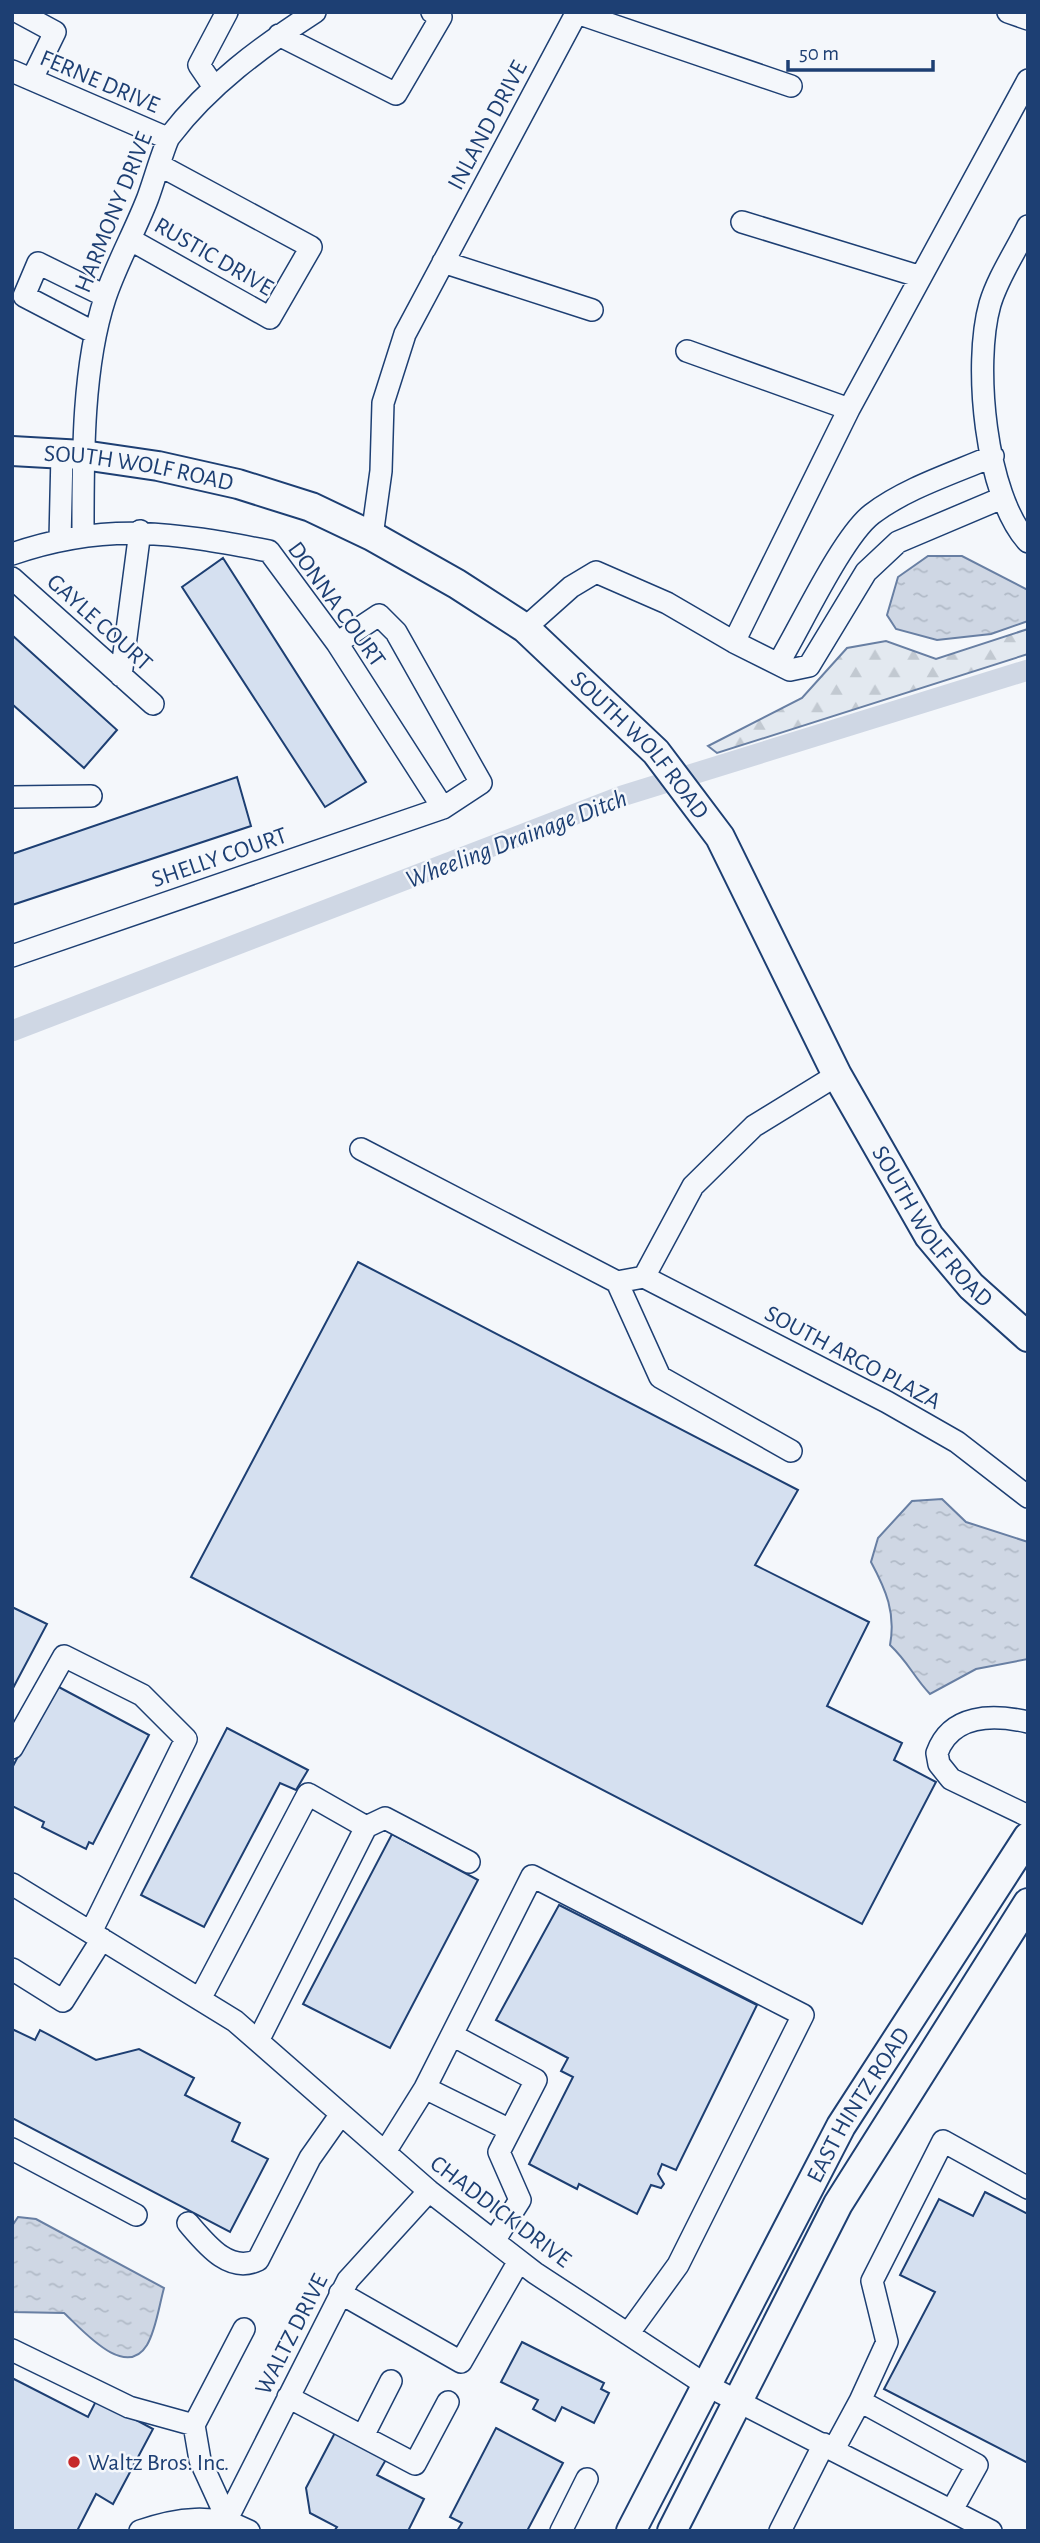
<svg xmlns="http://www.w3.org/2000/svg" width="1040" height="2543" viewBox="0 0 1040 2543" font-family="'Alegreya Sans',sans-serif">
<defs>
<pattern id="forest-firs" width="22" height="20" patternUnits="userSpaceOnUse" patternTransform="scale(1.75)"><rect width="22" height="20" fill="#e3e9f0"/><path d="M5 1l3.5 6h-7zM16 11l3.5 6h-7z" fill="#c2c9d1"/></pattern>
<pattern id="water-ripples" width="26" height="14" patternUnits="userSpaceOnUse" patternTransform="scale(1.75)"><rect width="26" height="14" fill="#cfd7e4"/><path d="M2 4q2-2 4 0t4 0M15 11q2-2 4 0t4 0" fill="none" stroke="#b1bac7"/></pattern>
</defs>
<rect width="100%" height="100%" fill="#f4f7fb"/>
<path fill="url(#forest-firs)" stroke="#687fa3" stroke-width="2" d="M1028,629v25l-311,99 -9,-7 94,-48 45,-50 39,-7 50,18z"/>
<path fill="url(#water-ripples)" stroke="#687fa3" stroke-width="2" d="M928,556h34l66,34v31l-37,13 -54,6 -41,-11 -9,-14 11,-38z
M942,1499l24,23 62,20v117l-52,10 -46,25c-17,-18 -21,-31 -40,-49 6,-32 -4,-55 -19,-83l7,-24 34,-37z
M18,2217l18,2 128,69c-5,18 -8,42 -17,57 -22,36 -66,-17 -83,-32l-52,-1v-86z"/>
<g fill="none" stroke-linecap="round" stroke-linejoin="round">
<path stroke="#cfd7e4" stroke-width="21" d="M12,1031l610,-235 406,-126"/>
</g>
<path fill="#d5e0f0" stroke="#1d3f73" stroke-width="2" d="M223,558l143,224 -41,25 -143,-220z
M12,635l105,95 -33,38 -72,-64z
M237,777l14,49 -239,79v-51z
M358,1262l440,228 -43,75 114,57 -42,84 75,37 -8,17 42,22 -74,142 -671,-347z
M12,1607l35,17 -35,66z
M55,1685l94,50 -56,109 -4,-2 -3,7 -44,-22 2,-5 -32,-16v-38z
M227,1728l81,42 -12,20 -16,-7 -76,144 -63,-32z
M392,1834l86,46 -88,168 -87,-44z
M559,1905l198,100 -81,165 -14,-6 -4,10 6,10 -3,4 -10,-3 -14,29 -58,-30 -2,5 -48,-25 44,-87 -12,-6 7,-13 -72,-38z
M12,2029l23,11 5,-10 56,30 43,-11 55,29 -9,17 55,28 -8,18 36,18 -38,73 -218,-114z
M985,2192l43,22v249l-144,-74 51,-97 -35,-17 39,-76 34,17z
M522,2342l82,41 -3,6 8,4 -15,30 -32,-16 -7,14 -22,-12 5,-9 -37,-18z
M12,2378l76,39 9,-18 56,30 -40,75 -17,-10 -19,37h-65z
M338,2427l50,29 -11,19 47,24 -16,32h-74l3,-4 -27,-14 -4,-25z
M496,2428l67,35 -36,68h-70l5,-8 -12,-6z"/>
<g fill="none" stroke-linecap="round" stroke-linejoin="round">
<defs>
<path id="minor" d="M18,12l37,20 -23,47
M1008,12l20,7
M577,13l214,73
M279,35l117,59 45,-77 -9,-5
M12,71l155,67
M214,87l-15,-22 28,-53
M742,222l176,54
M1028,226c-12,25 -30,51 -38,78 -17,60 -5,191 38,238
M131,240l139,78 41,-71 -150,-81
M443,262l149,48
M95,333l-71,-37 14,-33 67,33
M687,351l162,58
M83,535c0,-74 -1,-167 22,-237 11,-33 29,-65 42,-98 5,-12 18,-58 23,-64 39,-51 91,-89 145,-124
M372,536l9,-65 2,-68 22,-69 172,-322
M60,540l2,-86
M12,554c96,-33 161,-21 257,-3l68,92 106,165
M12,578l141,126
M525,628l46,-41 25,-15 71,31 67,39 56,28 19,-4 57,-94 32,-30 104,-44
M734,642l115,-233 179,-329
M778,664c22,-36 64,-127 94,-150 34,-26 82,-41 121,-58
M121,676l19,-145
M12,797l79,-1
M12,956l431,-148 38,-25 -85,-151 -17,-17 -42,28
M361,1149l256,133 27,-5 49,-91 61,-60 83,-51
M644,1277l243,125 70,40 71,55
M617,1282l43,95 131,74
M1028,1722c-36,-8 -77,-8 -91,31l2,11 12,15 77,37
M12,1748l52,-92 78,39 44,44 -95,193
M366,1827l19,-9 84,44
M12,1884l223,137 194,170 106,82 171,112 285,146
M12,1969l51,32 39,-62
M200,1999l108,-205 58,33 -108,214
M452,2035l84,45 -37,72 21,48 -26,41
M425,2088l85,42
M12,2149l124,66
M385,2152l40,-64 107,-212 271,139 -125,250 -50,69
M188,2223c18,21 41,51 70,37l52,-102 31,-44
M340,2293l121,69 58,-101
M12,2350l117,57 65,18
M288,2397l127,67 33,-62
M860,2401l27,-59 -15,-61 71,-140 85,47
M363,2436l28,-55
M834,2449l26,-48 117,64 -25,45
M227,2519l121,-239 81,-89
M227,2519l-27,-59 -6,-35 50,-96
M140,2531c37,-13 74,-18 109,0
M561,2531l26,-52
M780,2531l44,-87"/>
<g id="major">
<path id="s1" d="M12,451l71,4 75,11 80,18 73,23 61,29 85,48 68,44 131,124 64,85 117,238 92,161 42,50 57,51"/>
<path id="s2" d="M631,2531l210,-405 187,-289"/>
<path d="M672,2531l166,-327 190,-301"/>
</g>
</defs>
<use href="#minor" stroke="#1d3f73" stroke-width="24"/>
<use href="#major" stroke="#1d3f73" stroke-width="32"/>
<use href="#minor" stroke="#f4f7fb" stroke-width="21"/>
<use href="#major" stroke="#f4f7fb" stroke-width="28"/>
</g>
<circle fill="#c62828" stroke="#f4f7fb" stroke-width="2.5" cx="74" cy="2462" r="7"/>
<g text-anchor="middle" stroke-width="5" stroke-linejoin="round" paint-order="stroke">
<g font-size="24" fill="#1d3f73" stroke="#f4f7fb">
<text transform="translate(100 81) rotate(23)" y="8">FERNE DRIVE</text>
<text transform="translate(487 125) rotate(-62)" y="8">INLAND DRIVE</text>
<text transform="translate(113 212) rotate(-68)" y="8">HARMONY DRIVE</text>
<text transform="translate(214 256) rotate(30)" y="8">RUSTIC DRIVE</text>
<text dy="8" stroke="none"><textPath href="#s1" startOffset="128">SOUTH WOLF ROAD</textPath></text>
<text transform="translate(337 604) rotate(54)" y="8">DONNA COURT</text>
<text transform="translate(100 622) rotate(42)" y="8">GAYLE COURT</text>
<text dy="8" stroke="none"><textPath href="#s1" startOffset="716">SOUTH WOLF ROAD</textPath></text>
<text transform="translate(219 857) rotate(-19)" y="8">SHELLY COURT</text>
<text dy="8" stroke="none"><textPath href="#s1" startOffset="1283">SOUTH WOLF ROAD</textPath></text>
<text transform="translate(853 1357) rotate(28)" y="8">SOUTH ARCO PLAZA</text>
<text dy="8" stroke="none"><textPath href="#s2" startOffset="483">EAST HINTZ ROAD</textPath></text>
<text transform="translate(501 2211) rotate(37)" y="8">CHADDICK DRIVE</text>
<text transform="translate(291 2334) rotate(-63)" y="8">WALTZ DRIVE</text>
</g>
<g font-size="24" fill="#1d3f73" stroke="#f4f7fb" text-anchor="start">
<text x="88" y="2470">Waltz Bros. Inc.</text>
</g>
<g font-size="26" font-style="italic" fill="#1d3f73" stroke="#f4f7fb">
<text transform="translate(516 838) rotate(-21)" y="9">Wheeling Drainage Ditch</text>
</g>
</g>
<rect width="1040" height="2543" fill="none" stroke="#1d3f73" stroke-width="28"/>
<path d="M788 60v10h145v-10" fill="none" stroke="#1d3f73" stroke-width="3.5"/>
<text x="799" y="60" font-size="21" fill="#1d3f73" stroke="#f4f7fb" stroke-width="5" paint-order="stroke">50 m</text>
</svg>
